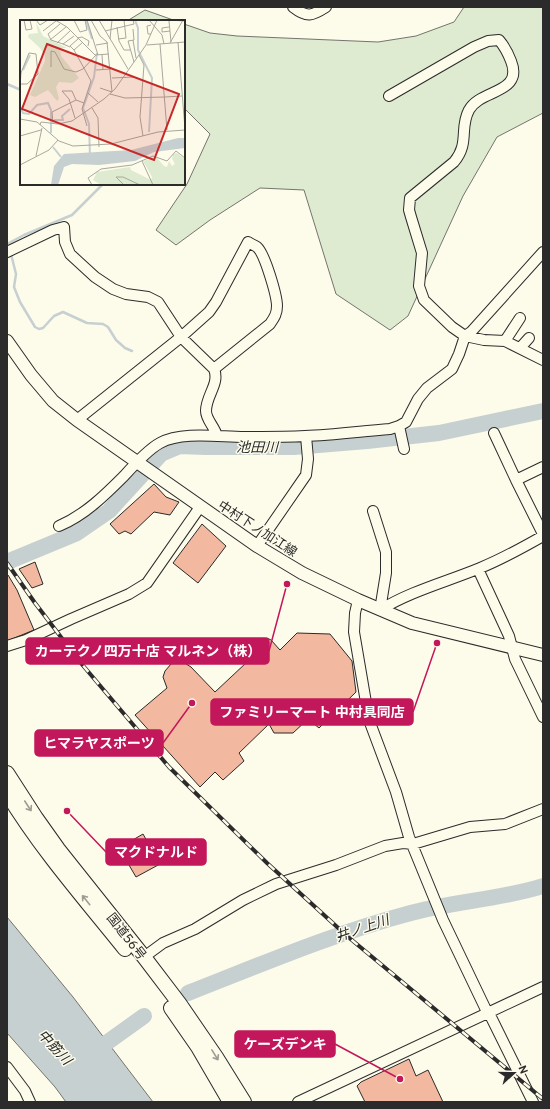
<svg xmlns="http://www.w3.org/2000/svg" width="550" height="1109" viewBox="0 0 550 1109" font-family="Overpass,'Noto Sans JP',sans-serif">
<rect width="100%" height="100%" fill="#fdfbea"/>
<path fill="#deebd1" stroke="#74746e" d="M464,7h79v106l-46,24 -34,59 -55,120 -18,14 -54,-36 -32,-104 -44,-2 -50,32 -34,25 -20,-15 31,-46 23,-50 -26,-26v-84l26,9 27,3 141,6 38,-6 38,-14z
M145,10l31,11h-49z"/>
<path fill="#c7d0d0" stroke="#74746e" d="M7,917l66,80 80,105h-87l-11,-15 -48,-54z"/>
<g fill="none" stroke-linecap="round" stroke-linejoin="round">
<path stroke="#c7d0d0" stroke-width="2.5" d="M7,84l14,6
M7,244l17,-9 48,-20 31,-31
M11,254l5,20 -2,13 6,15 15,25 4,2 4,-1 11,-12 9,-4 24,11 16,1 5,3 8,13 9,8 7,3"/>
<path stroke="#c7d0d0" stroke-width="16" d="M7,562l70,-29 32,-22 52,-57 19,-8 25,1h89l73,-6 72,-8 104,-22
M188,993c72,-28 144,-59 219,-79 44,-13 92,-14 136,-28
M91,1054l53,-38"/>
</g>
<path fill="#f2b8a0" stroke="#2b2b2b" d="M154,484l12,13 13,5 -9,13 -16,-3 -23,22 -6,-3 -6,3 -9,-10z
M202,524l24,22 -28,37 -25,-20z
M35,562l8,22 -11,4 -13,-19z
M8,575l9,15 17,40 -27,11v-65z
M297,633l33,1 22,27 4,31 -37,36 -11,-9 -15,14h-19l-5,-9 -30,29 5,8 -21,19 -8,-8 -15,15 -65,-72 32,-27 -4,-11 2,-6 6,-7 5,-3 7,1 8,5 24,25 47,-44 1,-8 4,-2 4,2 9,10z
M143,834l17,30 -24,13 -17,-29z
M409,1059l7,17 12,-6 15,32h-78l-8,-16 4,-4z"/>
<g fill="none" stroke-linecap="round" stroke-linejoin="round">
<defs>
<path id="minor" d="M293,7c14,11 19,9 33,0
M389,96l85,-49 14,-6 11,-1c6,7 9,13 12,21 13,33 -31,28 -42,49 -10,18 1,33 -15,52l-44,36 -1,12 2,7 11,36 -3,33 5,14 28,27 13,9 19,4 21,1 38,19
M7,252l46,-22 11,-3 1,15 5,12 25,23 18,12 13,5 22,3 10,5 23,35 33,32c6,15 -8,26 -8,42 0,9 9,16 11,25
M505,341l15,-23
M520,348l9,-10
M77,420l104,-83 28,-25 7,-10 32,-60c3,2 6,3 9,5 8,7 20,49 20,59 0,8 -3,12 -7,18l-56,45
M399,426l5,23
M494,433l22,47 27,54
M516,480l27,-13
M373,511l13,41v21l-6,37
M59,526c26,-11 46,-31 65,-50 9,-10 25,-27 36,-33 22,-12 59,-6 84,-6 20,0 41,0 61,-1 29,-1 57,-5 85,-7l9,-3 7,-4 12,-23 9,-11 25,-19 7,-15 6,-18 6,-4 72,-80
M257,546l49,-71 2,-16 -2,-23
M478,569l31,67 6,23 28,58
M358,600l-3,13 -1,19 15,88 27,72 13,45 34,83 45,94
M380,610c31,-19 66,-28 100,-42 22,-9 42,-20 63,-32
M7,646l19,-6 45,-21 58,-25 18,-11 53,-76
M144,957l19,-14 32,-14 48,-29 33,-16 60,-19 49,-19 18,-3 10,1 57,-17 35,-3 38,-15
M489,1013l44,89
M7,1067l18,24 5,11
M298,1102l245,-115"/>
<path id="major" d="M7,341l24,34 22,26 24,19 180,126 45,27 56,27 54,23 131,32"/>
<path id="highway" d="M7,773l29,45 22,31 86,108 35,46 37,54 28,45
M7,793c34,56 77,105 118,156
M171,1008l27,39 32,55"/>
</defs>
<use href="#minor" stroke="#2b2b2b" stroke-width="12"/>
<use href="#major" stroke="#2b2b2b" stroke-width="14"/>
<use href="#highway" stroke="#2b2b2b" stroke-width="16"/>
<use href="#minor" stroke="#fdfbea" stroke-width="10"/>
<use href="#major" stroke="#fdfbea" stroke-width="12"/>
<use href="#highway" stroke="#fdfbea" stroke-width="14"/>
<defs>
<path id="rail" d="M7,563l28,40 45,59 89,105 98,96 80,73 196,163"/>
</defs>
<use href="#rail" stroke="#2b2b2b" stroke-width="4"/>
<use href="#rail" stroke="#fdfbea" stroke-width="2.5" stroke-dasharray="8" stroke-linecap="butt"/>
</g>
<defs><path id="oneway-shaft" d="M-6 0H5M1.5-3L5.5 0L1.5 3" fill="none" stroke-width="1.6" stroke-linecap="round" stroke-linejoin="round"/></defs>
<g stroke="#9e9d94">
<use href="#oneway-shaft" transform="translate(28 806) rotate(57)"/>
<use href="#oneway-shaft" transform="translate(86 900) rotate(-129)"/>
<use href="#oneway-shaft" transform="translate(215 1055) rotate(58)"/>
</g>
<g text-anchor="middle" stroke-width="3" stroke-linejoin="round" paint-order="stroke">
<g font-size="13" fill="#2b2b2b" stroke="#fdfbea">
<text transform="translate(258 528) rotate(33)" y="5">中村下ノ加江線</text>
<text transform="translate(127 936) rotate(52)" y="5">国道56号</text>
</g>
<g font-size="14" font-style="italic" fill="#2b2b2b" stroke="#fdfbea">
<text transform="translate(257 447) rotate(1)" y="5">池田川</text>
<text transform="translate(362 928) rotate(-19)" y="5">井ノ上川</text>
<text transform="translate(55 1047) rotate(47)" y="5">中筋川</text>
</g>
</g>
<g transform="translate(20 20)">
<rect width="165" height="165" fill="#fdfbea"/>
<path d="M16,2l7,14 24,12h-7l1,8 18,22 -7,5 -13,-1 -3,5 3,12 -2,2 -9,-11 -13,7 -5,-2 15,-34v-5l-5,-8 -12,-11 1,-3 9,-1zM157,133l8,6v26h-84l-8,-5 4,-8 33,-5 1,3 20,10 1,-3 -9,-16 13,-4 8,9 3,1 2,-6 3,5 3,-2 -3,-5 1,-5z" fill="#deebd1"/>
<path d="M158,118h7v10l-31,4 -19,9 -36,4 -27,-1 -8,3 -6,18h-7l3,-19 10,-12 67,-4z" fill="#c7d0d0"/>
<path fill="none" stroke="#c7d0d0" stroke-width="2" d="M66,0l6,19M115,0l3,8v22l14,28 -3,54M3,50l7,-15M0,86l3,7 6,1 8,-9 11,-2 3,7v23M34,100h9l-1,-4 8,-7M33,127l8,10M70,137l-1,-33 -6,-16 11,-31 3,-24"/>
<path fill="none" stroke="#a9a89e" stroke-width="1" d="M4,0l2,10 6,-1 -2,-9M16,0l4,5 8,-5M35,0l12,7 28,28 14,-1M54,0l6,12 7,-2 -2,-10M67,0l11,35M71,0l9,16 7,6 5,50M79,0l29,49M129,0l13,15 2,9M149,0l16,1M149,1l2,21M40,4l-12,10 3,6 12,4M131,5l-4,1 1,8h3M97,7l2,14 5,9h6M149,7l-7,1v4l8,-1M113,9l1,11 -6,1 6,21M23,11l13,-10M85,11l29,-7 -1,-4M57,18l5,-1 7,4 -1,5M90,19l2,-19M98,19l8,-1 -2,-18M30,20l16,-13M113,20l3,18M63,22l-9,8 17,31 -9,28 5,17M158,22l7,87M37,23l13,-12M150,23l13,-23M140,24l7,86M76,25l12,-2M127,25l38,-3M50,27l-7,-3 11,-8M54,30l-4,-4 8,-7M82,35l1,15M119,35l5,10 -4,52 3,19M31,47v-16l4,1 9,17 12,3 7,-3 13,-14M76,50l15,-1M1,53l8,-20 7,1 2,20 -11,10h-6M92,58l22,-1M0,66l1,-13M80,68l12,4M42,71l7,8 6,19M42,71h10l4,9M68,73l10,9M90,74l15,4 40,-1M145,77l17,-1M72,88l6,10 1,29M0,99l17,3 22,19 14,5 38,-2 47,-12 27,-2M33,103l-1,-11 24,-12 8,3M20,105l1,-3 17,2 14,-3 32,-22 11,-10 31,-44 11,-25M0,116l21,-6M16,136l6,-28M122,141l11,24M0,145l29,-15 9,-10M72,165l-4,-7 13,-9 31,-4 21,-9 14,5 9,-10 9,7M104,165l-8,-8h7l17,8"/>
<path fill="#c62828" fill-opacity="0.15" stroke="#c62828" stroke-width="2" d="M27,24l132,50 -25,66 -132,-51z"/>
<rect width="165" height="165" fill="none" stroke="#2b2b2b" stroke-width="2"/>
</g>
<path fill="none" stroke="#c2185b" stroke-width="1.5" d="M287 584L269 651M437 643L413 712M192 703L163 743M67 811L106 852M400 1079L335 1044"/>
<g fill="#c2185b" stroke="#fdfbea" stroke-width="1.5">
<circle cx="287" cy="584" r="4"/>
<circle cx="437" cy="643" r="4"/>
<circle cx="192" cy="703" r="4"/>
<circle cx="67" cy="811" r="4"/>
<circle cx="400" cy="1079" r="4"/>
</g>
<g fill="#c2185b" stroke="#c2185b" stroke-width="1.5">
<rect x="26" y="638" width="243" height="26" rx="4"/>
<rect x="211" y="699" width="202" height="26" rx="4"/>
<rect x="35" y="730" width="128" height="26" rx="4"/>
<rect x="106" y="839" width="100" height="26" rx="4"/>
<rect x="235" y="1031" width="100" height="26" rx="4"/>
</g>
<g font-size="14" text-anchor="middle" font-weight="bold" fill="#fff">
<text x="148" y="656">カーテクノ四万十店 マルネン（株）</text>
<text x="312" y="717">ファミリーマート 中村具同店</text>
<text x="99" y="748">ヒマラヤスポーツ</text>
<text x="156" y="857">マクドナルド</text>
<text x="285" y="1049">ケーズデンキ</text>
</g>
<rect width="550" height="1109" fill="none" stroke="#2b2b2b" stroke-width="16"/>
<g transform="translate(514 1073) rotate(69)" stroke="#fdfbea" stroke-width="3" paint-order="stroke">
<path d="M0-3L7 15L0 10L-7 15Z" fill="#2b2b2b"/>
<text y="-6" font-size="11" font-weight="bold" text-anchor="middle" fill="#2b2b2b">N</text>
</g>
</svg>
